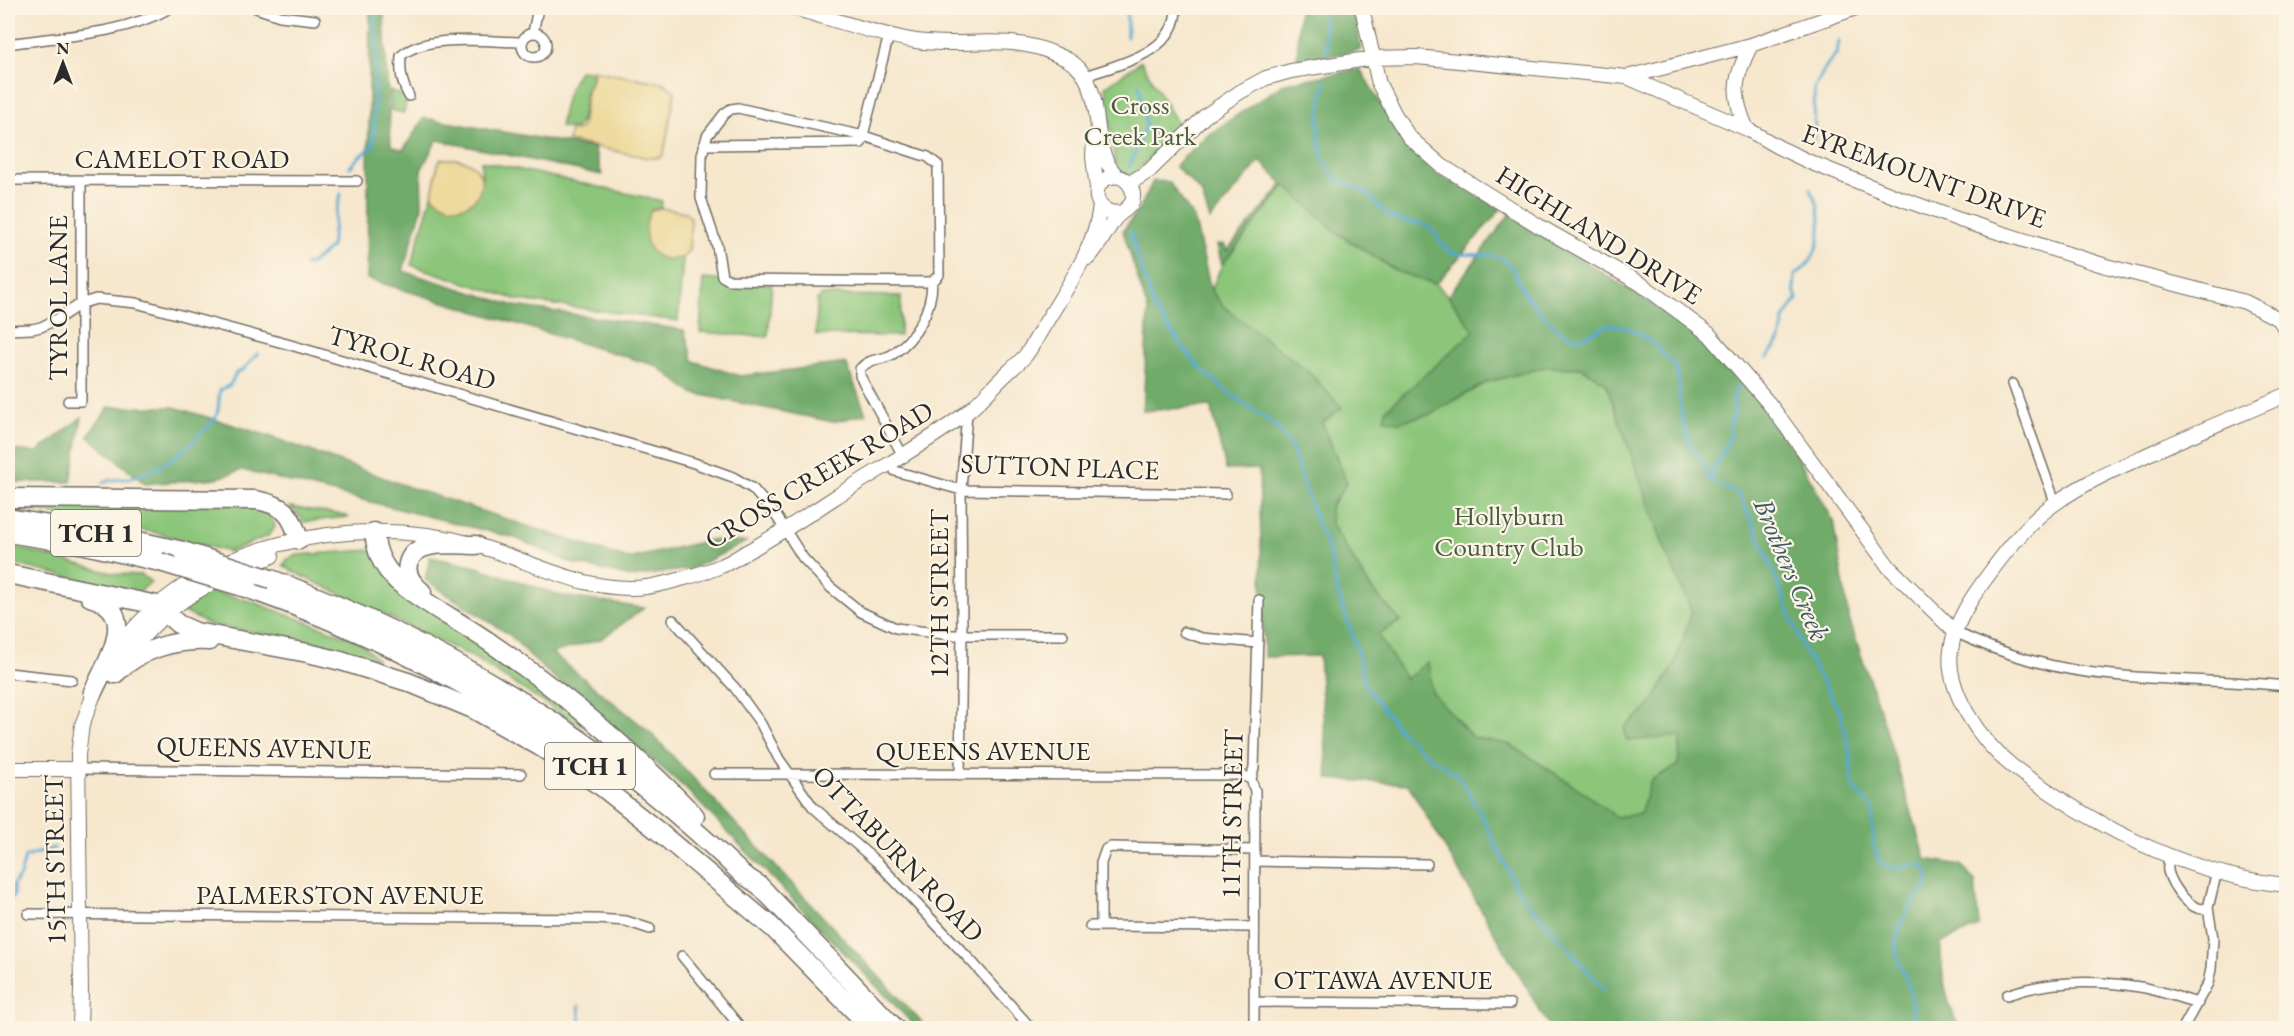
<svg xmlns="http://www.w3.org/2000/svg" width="2294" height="1036" viewBox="0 0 2294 1036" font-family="'EB Garamond',serif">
<rect width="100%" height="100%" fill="#fcf5e5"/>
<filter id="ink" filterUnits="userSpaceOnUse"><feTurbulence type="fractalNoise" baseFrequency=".0167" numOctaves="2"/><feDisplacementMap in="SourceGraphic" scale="12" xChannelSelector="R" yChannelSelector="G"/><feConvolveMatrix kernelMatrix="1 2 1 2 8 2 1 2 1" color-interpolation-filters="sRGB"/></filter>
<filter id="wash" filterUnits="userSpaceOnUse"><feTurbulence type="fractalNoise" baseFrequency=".008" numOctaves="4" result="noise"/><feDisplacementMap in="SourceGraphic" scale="24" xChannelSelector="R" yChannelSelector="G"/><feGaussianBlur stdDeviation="1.35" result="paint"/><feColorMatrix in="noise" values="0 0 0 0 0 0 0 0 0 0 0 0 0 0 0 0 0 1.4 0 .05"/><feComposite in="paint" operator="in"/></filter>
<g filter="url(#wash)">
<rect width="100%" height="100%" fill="#f6e7cd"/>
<path fill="#8cc67a" stroke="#5c7852" stroke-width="1.5" d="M1141,61l38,65 -47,50 -16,-7 -11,-82z
M580,70l8,1 5,3 -7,15 -5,33 -6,7 -15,-2c4,-21 7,-40 20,-57z
M390,91l17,6 -3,16 -13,-3z
M481,161l181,40 -1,7 -10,2 16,49 16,-1 -5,63 -160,-21 -107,-35 21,-70c17,17 41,17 49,-9 2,-7 0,-17 0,-25z
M1285,185l52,48 61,39 38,12 12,12 27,35 -89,79 42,5 60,-33 57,-15 37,1 24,15 57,161 29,68 -17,51 -25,43 -26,22 3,13 54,-6 -3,30 -27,15 -11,35 -24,2 -34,-26 -71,-46 -38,-7 -41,-46 -26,-13 -28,-44 22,-14 -30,-34 -39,-64 -1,-15 17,-25 -25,-61 19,-14 -118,-102 -12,-16 11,-25z
M703,279l69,5 -4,53 -68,-5z
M822,295l79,1 -1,40 -84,-1 1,-35z
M246,504c16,6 25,4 29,23l-7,9 -39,16 -76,-20 -145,-26z
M290,507l54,8 4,2 -45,5 -2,-5z
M8,545l107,29 27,1 9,7 -13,11 -130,-30z
M371,550l126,104 86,65 -3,7 -109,-70 -179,-85 -9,-6 5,-6 10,-4z
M210,591l43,11 106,39 18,18 -20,-3 -34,-12 -113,-19 -26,-13v-4z"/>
<path fill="#71ab6a" stroke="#4e6b4a" stroke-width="1.5" d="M370,8h14c1,46 4,92 7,138l12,4 21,-32 170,30 8,27 -165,-35 -16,30 1,38 -19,63 112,35 169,24 9,31 47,15 106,-13 20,51 -33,8 -141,-29 -35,-27 -290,-87z
M1299,8h55l7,42 -64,12z
M1360,69l45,76 27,26 69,38 -65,75 -38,-12 -61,-39 -52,-48 -63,80 -5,-20 7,-1 3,7 56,-67 -23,-23 -50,59 -9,-28 -26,-26 31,-30 79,-53z
M1153,181l16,1 25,36 17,72 12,16 87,67 32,35 -20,15 25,60 -17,24 1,16 39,64 30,34 -22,14 28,44 22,-17 4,30 40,45 39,8 71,46 34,26 24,-3 11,-34 27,-15 3,-29 -54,5 -3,-13 26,-22 25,-43 17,-51 -29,-68 -57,-161 -24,-15 -37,-1 -58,15 -59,33 -30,7 -14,-3 2,-9 88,-79 -26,-35 62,-82 161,102 52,38 76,105 34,61 16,99 34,101 43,139 35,6 14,17 4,44 -38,17c-1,28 6,60 18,85h-409l-142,-244 -80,-5 -9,-123 -55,1 -5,-188 -33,1 -15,-64 -68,5 5,-100 -25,-80 17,-23z
M109,407h65l95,29 140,51 219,72 82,-19 36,2 -55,27 -60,8 -59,-14 -57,-25 -273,-68 -24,8 -73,6 -57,-48z
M82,417l-11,65h-63v-32l29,2z
M430,557l47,10 85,29 82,12 -43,31 -49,14 98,79 277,296h-10l-233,-241 -148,-125 -26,-27 -85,-55z"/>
<path fill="#eeda9e" stroke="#8c8264" stroke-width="1.5" d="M591,70l73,13 11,9 -11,61 -4,5h-12l-80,-17 2,-11 7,1 5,-4 5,-35 7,-17z
M441,159c72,-6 34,79 -9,36l6,-31z
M661,208l24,4 6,6 -2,32 -6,8c-5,0 -10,1 -15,1 -25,-2 -26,-31 -17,-49z"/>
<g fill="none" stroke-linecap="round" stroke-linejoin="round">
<path stroke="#56a8d1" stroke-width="3" d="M1322,8l5,45
M1127,37v-29
M1325,80c0,10 -4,20 -5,31 -3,19 -1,51 14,65 8,7 18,9 28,14 12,7 18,23 34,29 10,5 21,2 31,7 12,6 12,21 24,26 15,7 39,-4 57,11 7,6 8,16 13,24 7,13 37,46 51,50 14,3 23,-7 34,-11 20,-5 43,13 55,26 3,4 7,6 10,9 11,14 6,37 11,53 2,8 3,18 7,26 3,8 8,13 12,19 4,6 6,14 8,21l30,14 25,54 40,102 36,62 10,39 2,30 3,8 18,20c0,17 -5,59 23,59 11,0 17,-6 28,-2l5,14v5c-15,14 -35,42 -33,64 1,13 8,23 12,35 11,32 -11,33 33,44
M1815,140l-1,-51 13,-24 10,-12 2,-12
M350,167l10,-11 13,-9 4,-103 -4,-36
M1129,168l17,-43 -7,-41
M1130,231l24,77 28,38 13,17 31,28 50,35 15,20 23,69 14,34 9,42 21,61 7,33 35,46 27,24 31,20 21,35 39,81 87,99
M305,265l6,-1 20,-17 4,-31 6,-22
M1767,358l13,-18 4,-21 13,-20 -3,-10 1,-14c24,-15 29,-43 23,-69 -2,-8 -7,-11 -8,-18
M1710,479l20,-43v-14l5,-12c-2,-13 -5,-15 6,-26
M103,483c8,-5 22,-3 32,-6 27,-8 50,-26 68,-46 3,-3 8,-6 10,-9 7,-9 5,-22 7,-32l10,-5 6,-12 7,-3 15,-17
M8,902l6,-7 -1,-10 7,-9 5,-19 29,-9
M579,1006l2,22"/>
</g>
</g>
<g filter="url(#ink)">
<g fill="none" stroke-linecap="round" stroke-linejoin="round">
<defs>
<path id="street" d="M256,8l24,8 35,4
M1830,8l12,4
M522 45a12 12 0 1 1 24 0a12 12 0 1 1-24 0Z
M533,33l5,-25
M8,44c53,-8 114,-9 162,-36
M1085,76c34,-12 91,-23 91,-68
M409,96c-8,-14 -9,-25 -8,-40 25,-23 89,-14 121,-14
M738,108l126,28 64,21 10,8 1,110 -7,7 -203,-2 -7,-4 -5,-30 -16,-48 1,-43 5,-19 17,-22 7,-5z
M704,145l157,-2 28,-108
M8,180l349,1
M8,330l24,-1 9,-2 20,-10 19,-13 16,-5 40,4 151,41 407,119 39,14 20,12 24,28 26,41 27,29 31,25 35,16 55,7h112
M2013,384l42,118
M68,401h13v-220
M902,454l-42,-78v-7c10,-12 22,-8 33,-15 23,-16 39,-44 39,-72
M895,471l66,19 265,4
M673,620l62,68 26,36 18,35 34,48 65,56 94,99 59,66
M1184,632l18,6 56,5
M1955,632c48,23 105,39 158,43 58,6 116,5 173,11
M8,673l64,7
M78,769l443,5
M714,774l527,1 10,4
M960,775l2,-140 -1,-145 6,-77
M2169,856c0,5 -2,11 -1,15 4,15 23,43 40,37
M1255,861l172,3
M28,914l569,5 29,2 24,8
M1090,926l163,1
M1101,926v-63l5,-14 5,-2 144,3
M682,956l59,72
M2007,995c42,-15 88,-15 133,-8 19,3 39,11 58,16
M1255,1002l255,2
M1254,1028l1,-237 -4,-12 3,-11 5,-168
M2183,1028l25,-45 3,-14 2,-31 -5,-30 9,-37"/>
<path id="secondary" d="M793,8c40,11 81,26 123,33 47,7 94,-8 139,13 10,4 19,8 26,17 25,31 7,76 36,105
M1362,8l17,76 16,31 14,22 33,29 97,60 102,58 68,50 62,72 118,161 66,65
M1627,77l124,-32 105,-37
M1747,129c-16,-35 -13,-51 4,-84
M1094,139l-1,18 4,31
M1128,181h5l16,-10 56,-55 35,-24 26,-14 25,-7 82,-13 43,-1 211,20 120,52 31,18 34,16 82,33 66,24 146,46 139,36 34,17 7,11
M1088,258c11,-11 17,-25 26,-38 5,-7 13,-10 17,-16 7,-13 -5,-31 -20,-27 -24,6 -16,41 11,35
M2286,395c-44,19 -89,37 -133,57 -32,15 -66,29 -96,50 -25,16 -48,45 -65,68 -18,24 -37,50 -41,80 -6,40 30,92 61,116 9,7 19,14 29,20 74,51 155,90 245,99
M115,653c73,-109 236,-142 357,-109 57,15 112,50 174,43 16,-2 59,-14 75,-21 11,-4 21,-12 31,-17 28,-16 55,-33 82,-51 43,-28 90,-53 131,-84 13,-10 24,-23 35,-34 8,-8 18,-16 26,-25 8,-11 14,-24 22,-36 21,-35 47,-71 52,-113
M122,664c43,-62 83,-80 150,-108
M8,769h70
M80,1028l1,-37 -3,-236 4,-30 15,-39"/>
<path id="highway" d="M8,498l248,2c27,5 36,13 43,40
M8,518l112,19 63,14
M374,532c2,20 8,34 23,49 29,24 64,41 95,63 73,50 142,108 203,172
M8,533l77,12 75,17
M8,574l149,31 21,19 18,8 112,21 33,8 67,21 65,27 66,37 63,41 56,44 116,98
M271,579c176,65 337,164 471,295l17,11 136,143
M249,589c109,39 214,89 309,155
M422,592c-8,-7 -17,-16 -14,-28 6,-26 48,-19 68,-19
M90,597c51,14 17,64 3,95
M115,674c25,-25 60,-35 94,-33
M766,921l105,107"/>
</defs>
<use href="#street" stroke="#726d64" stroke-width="12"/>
<use href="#secondary" stroke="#726d64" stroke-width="16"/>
<use href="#highway" stroke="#726d64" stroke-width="21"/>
<use href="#street" stroke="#fff" stroke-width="9"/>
<use href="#secondary" stroke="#fff" stroke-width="14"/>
<use href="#highway" stroke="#fff" stroke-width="18"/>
<defs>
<path id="highway-bridge" d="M183,551l88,28
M160,562l89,27"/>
</defs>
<use href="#highway-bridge" stroke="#726d64" stroke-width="21" stroke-linecap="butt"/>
<use href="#highway-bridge" stroke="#fff" stroke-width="18"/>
</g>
</g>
<g text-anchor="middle" stroke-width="4.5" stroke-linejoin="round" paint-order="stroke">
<g fill="#fcf5e5" stroke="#6a6863" stroke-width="1.5">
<rect x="51" y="510" width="90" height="46" rx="4.5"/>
<rect x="545" y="743" width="90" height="46" rx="4.5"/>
</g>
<g font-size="26" font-weight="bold" fill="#2b2b2b">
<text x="96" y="542">TCH 1</text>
<text x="590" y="775">TCH 1</text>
</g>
<g font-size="27" fill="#485a43" stroke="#fcf5e5">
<text x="1140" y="114">Cross<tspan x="1140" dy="31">Creek Park</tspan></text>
<text x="1509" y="525">Hollyburn<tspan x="1509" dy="31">Country Club</tspan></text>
</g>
<g font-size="27" fill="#2b2b2b" stroke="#fcf5e5">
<text x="182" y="168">CAMELOT ROAD</text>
<text transform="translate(1924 176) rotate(20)" y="9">EYREMOUNT DRIVE</text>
<text transform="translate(1599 235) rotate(32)" y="9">HIGHLAND DRIVE</text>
<text transform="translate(58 298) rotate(-90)" y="9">TYROL LANE</text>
<text transform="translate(412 358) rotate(16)" y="9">TYROL ROAD</text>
<text transform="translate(1060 467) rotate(2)" y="9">SUTTON PLACE</text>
<text transform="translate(819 475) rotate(-31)" y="9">CROSS CREEK ROAD</text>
<text transform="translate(939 594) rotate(-90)" y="9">12TH STREET</text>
<text transform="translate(264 748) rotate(1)" y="9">QUEENS AVENUE</text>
<text x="983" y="760">QUEENS AVENUE</text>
<text transform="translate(1232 814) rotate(-89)" y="9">11TH STREET</text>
<text transform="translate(898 854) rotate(46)" y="9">OTTABURN ROAD</text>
<text transform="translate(55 860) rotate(-91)" y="9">15TH STREET</text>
<text x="340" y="904">PALMERSTON AVENUE</text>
<text x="1383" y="989">OTTAWA AVENUE</text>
</g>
<g font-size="28" font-style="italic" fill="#3a5765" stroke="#fcf5e5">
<text transform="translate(1792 569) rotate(67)" y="10">Brothers Creek</text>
</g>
</g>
<rect width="2294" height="1036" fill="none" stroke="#fcf5e5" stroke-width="30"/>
<g transform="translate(63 63)" stroke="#fcf5e5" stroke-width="4.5" paint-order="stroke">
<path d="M0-4.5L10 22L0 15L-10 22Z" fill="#2b2b2b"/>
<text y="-9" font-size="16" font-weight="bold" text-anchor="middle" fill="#2b2b2b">N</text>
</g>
</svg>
